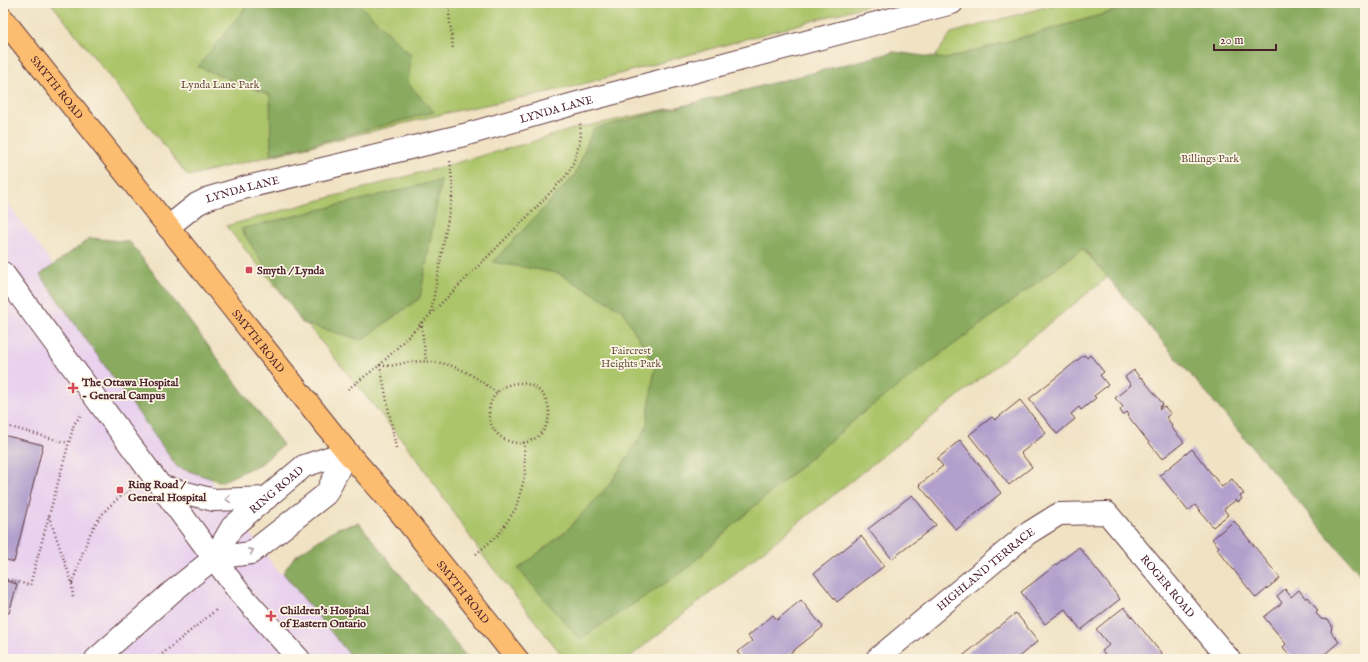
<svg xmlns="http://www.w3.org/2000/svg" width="1368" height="662" viewBox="0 0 1368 662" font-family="'IM FELL English',serif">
<rect width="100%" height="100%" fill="#fcf5e5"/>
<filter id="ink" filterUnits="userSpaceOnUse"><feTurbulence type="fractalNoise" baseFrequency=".025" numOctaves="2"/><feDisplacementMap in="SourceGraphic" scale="8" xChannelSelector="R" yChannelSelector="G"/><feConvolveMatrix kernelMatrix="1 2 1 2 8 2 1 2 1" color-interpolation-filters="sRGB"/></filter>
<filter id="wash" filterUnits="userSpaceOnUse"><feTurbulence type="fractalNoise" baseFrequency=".012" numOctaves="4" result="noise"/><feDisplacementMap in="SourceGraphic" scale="16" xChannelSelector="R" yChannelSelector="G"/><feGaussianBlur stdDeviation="0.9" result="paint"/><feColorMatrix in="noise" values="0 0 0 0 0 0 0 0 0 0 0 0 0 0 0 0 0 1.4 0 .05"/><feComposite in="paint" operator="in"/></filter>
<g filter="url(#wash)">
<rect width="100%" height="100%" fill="#f0e2c3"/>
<path fill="#e9d2ee" d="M3,197l276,376h4l71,86h-351z"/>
<path fill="#acc56b" stroke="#7b724b" d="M51,3h826l-305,84 -121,25 -263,64z
M1060,3h305v577l-257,-303 -481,382h-62l-84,-106 -65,-96 -190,-231 302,-83 45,-14 336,-71 190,209 -168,-204 20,-30z"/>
<path fill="#89aa5f" stroke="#6a6445" d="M249,3h109l53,52 -3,28 26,29 -163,43 -1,-60 -72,-28z
M1142,3h223v577l-282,-332 -218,163 -116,100 -65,60 -104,68 -62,-70 48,-38 44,-47 36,-56 9,-62 -33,-56 -64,-37 -65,-11 82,-87 18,-46 301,-77 52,7z
M441,180l-21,118 -58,42 -60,-17 -61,-94z
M90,238l40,4 153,203 -21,18 -41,19 -44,-15 -137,-192z
M359,523l109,136h-115l-70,-86 11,-16 43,-29z"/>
<g id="blocks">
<path fill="#b19fcc" d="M1084,355l3,3 3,-3 14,17 -4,3 8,10 -14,11 2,2 -15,12 -2,-3 -8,7 4,5 -18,15 -28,-35z
M1134,370l6,8 1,-1 22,27 -4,4 1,1 4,-3 7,8 -5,3 6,8 -1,2 13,15 -22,17 -34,-43 1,-1 -2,-3 -4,3 -3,-5 3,-3 -8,-9 16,-13 -6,-8z
M1020,400l26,33 -25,20 11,14 -23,18 -40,-50 23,-18 3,3z
M3,435l40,10 -29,117 -11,-3z
M960,440l41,53 -45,37 -37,-45 24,-19 -6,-7z
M1192,449l30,38 10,-8 12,15 -4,2 2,3 -4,3 -2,-2 -12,9 4,6 -15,12 -18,-22 -7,6 -28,-36z
M912,495l24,30 -44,34 -24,-30z
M1234,521l46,57 -24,20 -39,-49 2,-2 -7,-8z
M861,536l23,30 -47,36 -23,-29z
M1079,547l41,52 -39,31 -16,-21 -20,15 -24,-32z
M3,580l14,4 -8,29 -6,-1z
M1285,589l6,8 8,-7 7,9 2,-2 10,14 -2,2 5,6 7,1 4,5 -1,7 8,10 -20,17h-19l-3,-4 -5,4 -9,-12 3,-3 -22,-27 18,-14 -5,-7z
M801,600l22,27 -40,32h-40l-6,-7 15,-11 -4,-5 25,-21 4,5z
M1124,607l42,52h-58l-6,-8 7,-6 -13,-16z
M1016,613l22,28 -22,18h-57z"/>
</g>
</g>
<g filter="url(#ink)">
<use href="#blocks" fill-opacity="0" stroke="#633c42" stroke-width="1"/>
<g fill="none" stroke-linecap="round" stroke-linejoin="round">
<defs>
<g id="minor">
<path id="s1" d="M168,227l29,-23 12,-6 34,-10 221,-53 113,-32 375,-100"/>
<path d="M3,273l236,319 60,67"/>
<path d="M162,487l52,13 53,-2"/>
<path d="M214,558l37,-5 75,-59 21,-42"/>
<path id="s2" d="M96,659l77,-68 41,-33 18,-31 72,-61 43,-14"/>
<path id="s3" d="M877,659l150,-125 32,-20 48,-1 122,146"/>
</g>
<g id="major">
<path id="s4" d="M3,19l344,433 52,59 118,148"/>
</g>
</defs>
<use href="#minor" stroke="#633c42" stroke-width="24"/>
<use href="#major" stroke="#633c42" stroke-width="24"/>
<path stroke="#633c42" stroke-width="2.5" stroke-dasharray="1 3" stroke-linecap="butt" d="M448,3l5,47
M431,312l22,-121 -3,-31
M421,322l5,39
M489 413a30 30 0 1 1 60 0a30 30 0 1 1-60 0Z
M348,389l32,-24c10,3 20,-2 30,-3 39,-3 57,8 87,31
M3,425l65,18
M396,448l-16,-83 150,-151 36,-38 6,-10 7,-20 2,-11 -1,-12
M49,516l23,67 1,16
M476,554l23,-20 17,-26 9,-32 -1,-34
M3,579l27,6 44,-161 7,-9
M72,583c10,-25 15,-53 34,-73 7,-8 17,-15 26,-22
M156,659l60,-49"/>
<use href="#minor" stroke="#fff" stroke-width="22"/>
<use href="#major" stroke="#fcbd6f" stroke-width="22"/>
</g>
<defs><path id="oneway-chevron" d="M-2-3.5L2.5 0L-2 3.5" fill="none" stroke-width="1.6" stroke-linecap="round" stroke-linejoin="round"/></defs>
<g stroke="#ae9aa0">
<use href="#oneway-chevron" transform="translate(228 499) rotate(178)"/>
<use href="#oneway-chevron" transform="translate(251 551) rotate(-26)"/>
</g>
</g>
<g fill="#d1495b" stroke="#fcf5e5" stroke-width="1.5">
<rect x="245" y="266" width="8" height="8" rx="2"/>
<path d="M71 382h4v4h4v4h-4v4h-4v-4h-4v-4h4z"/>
<rect x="116" y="486" width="8" height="8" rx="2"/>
<path d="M269 610h4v4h4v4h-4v4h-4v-4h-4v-4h4z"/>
</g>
<g text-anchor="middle" stroke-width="3.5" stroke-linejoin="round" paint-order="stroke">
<g font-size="11" fill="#67513e" stroke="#fcf5e5">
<text x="220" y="88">Lynda Lane Park</text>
<text x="1210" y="162">Billings Park</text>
<text x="631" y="354">Faircrest<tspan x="631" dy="13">Heights Park</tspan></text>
</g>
<g font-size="11" fill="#4a1f2b" stroke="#fcf5e5">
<text dy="4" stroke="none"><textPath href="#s4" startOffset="87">SMYTH ROAD</textPath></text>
<text dy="4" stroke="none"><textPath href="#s1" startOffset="409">LYNDA LANE</textPath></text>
<text dy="4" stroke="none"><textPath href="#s1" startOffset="85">LYNDA LANE</textPath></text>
<text dy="4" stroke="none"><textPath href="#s4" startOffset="411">SMYTH ROAD</textPath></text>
<text dy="4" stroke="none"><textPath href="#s2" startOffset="249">RING ROAD</textPath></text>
<text dy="4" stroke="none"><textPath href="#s3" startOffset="141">HIGHLAND TERRACE</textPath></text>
<text dy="4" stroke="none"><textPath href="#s3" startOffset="376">ROGER ROAD</textPath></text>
<text dy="4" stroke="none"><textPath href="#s4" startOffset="735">SMYTH ROAD</textPath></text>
</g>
<g font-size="11" font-weight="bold" fill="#4a1f2b" stroke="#fcf5e5" text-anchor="start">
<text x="257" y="274">Smyth / Lynda</text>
<text x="82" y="386">The Ottawa Hospital<tspan x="82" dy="13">- General Campus</tspan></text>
<text x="128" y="488">Ring Road /<tspan x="128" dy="13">General Hospital</tspan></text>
<text x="280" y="614">Children's Hospital<tspan x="280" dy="13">of Eastern Ontario</tspan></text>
</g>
</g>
<rect width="1368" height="662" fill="none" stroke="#fcf5e5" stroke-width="16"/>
<path d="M1214 44v6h62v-6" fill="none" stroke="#4a1f2b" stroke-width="2"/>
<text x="1220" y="44" font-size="12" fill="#4a1f2b" stroke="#fcf5e5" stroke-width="3" paint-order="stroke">20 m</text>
</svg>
